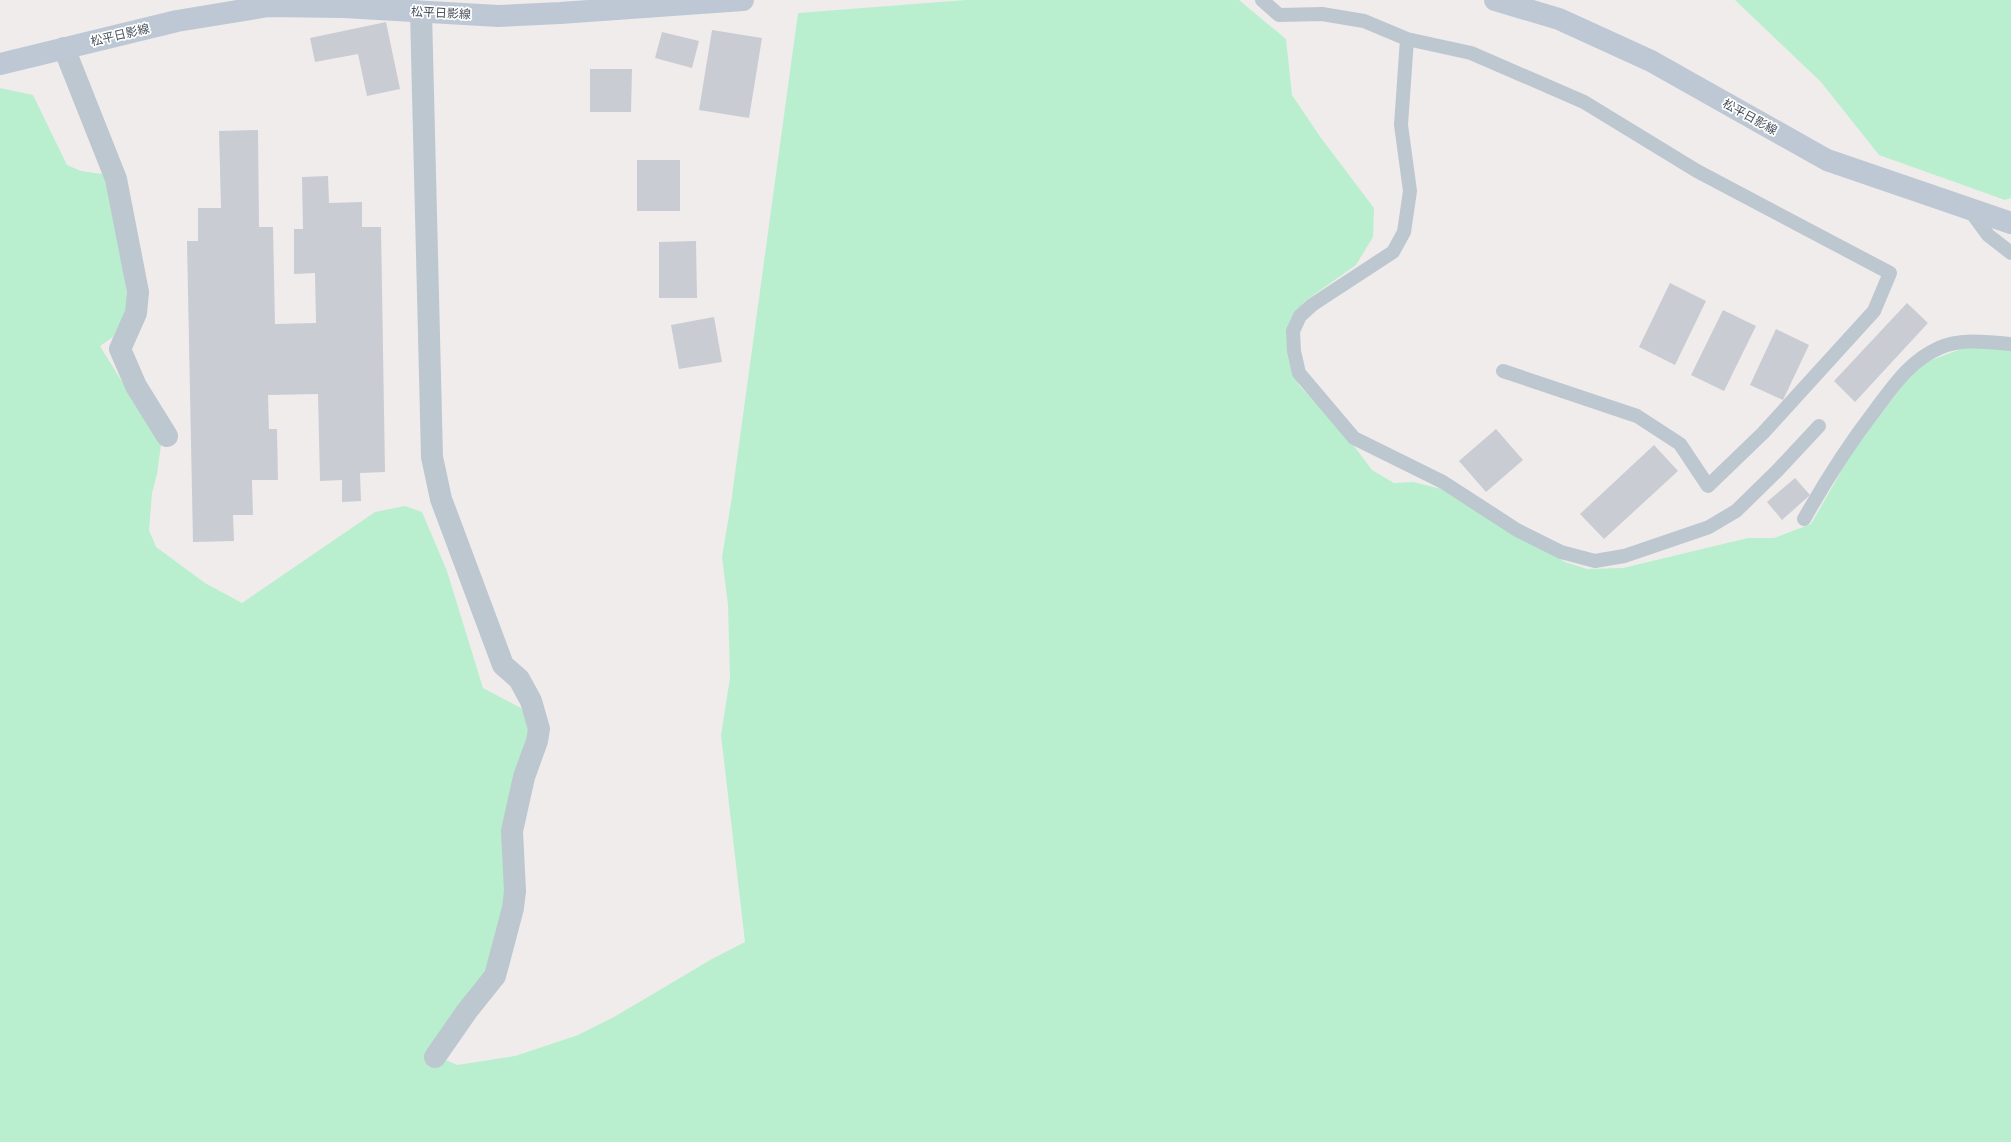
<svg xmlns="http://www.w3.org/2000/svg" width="2011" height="1142" viewBox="0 0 2011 1142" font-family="Ubuntu,'Noto Sans JP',sans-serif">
<rect width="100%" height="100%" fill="#f0ecec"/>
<path fill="#b9efce" d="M966,0h273l47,39 6,56 29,43 53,70 -1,29 -17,28 -51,36 -11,13 -2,57 7,14 52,57 21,28 22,13 19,-1 37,9 115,71 22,7 36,-1 125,-30h26l37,-14 43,-75 56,-73 19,-15 32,-12 23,-3 27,2v794h-2011v-1054l33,7 34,70 14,6 21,3 6,9 21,123 -16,31 -13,9 61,99 -4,29 -5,19 -3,37 7,17 49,36 37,20 133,-91 30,-6 17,6 25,59 36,117 38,20 8,15 -22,175 -13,63 -62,93 25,11 58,-9 63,-21 36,-18 98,-58 33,-17 -24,-207 9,-57 -2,-73 -6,-48 9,-54 67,-490z
M1735,0h276v198l-6,2 -126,-45 -58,-73z"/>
<path fill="#c9ccd2" d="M386,22l14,67 -33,7 -9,-42 -43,8 -5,-24z
M712,30l50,8 -13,80 -50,-8z
M662,32l37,9 -7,27 -37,-10z
M590,69h42l-1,43h-41z
M258,130l1,97h14l2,97 41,-1 -1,-50 -21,1v-45h9l-1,-52 26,-1 1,27 33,-1v25h19l4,245 -25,1 1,28 -19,1v-22l-22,1 -2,-87 -50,1 1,34h8l1,51h-26l1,35h-20l1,26 -41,1 -6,-301h11v-33h23l-2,-77z
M637,160h43v51h-43z
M696,241l1,57h-38v-56z
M1670,283l36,18 -31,64 -36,-18z
M1907,303l21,20 -73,79 -21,-21z
M1723,310l33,16 -32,65 -33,-16z
M714,317l8,45 -43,7 -8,-44z
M1776,329l33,16 -26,55 -33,-15z
M1496,429l27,31 -37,32 -27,-31z
M1654,445l24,26 -74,68 -24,-25z
M1795,478l15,17 -28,25 -15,-18z"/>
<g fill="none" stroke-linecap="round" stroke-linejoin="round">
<path stroke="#bdc7cf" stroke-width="14" d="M1262,0l17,15 43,-1 42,7 43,18 64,14 113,49 113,69 193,102 -16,38 -111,122 -55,53 -28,-42 -43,-28 -134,-45
M1407,39l-6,86 9,66 -6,41 -11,20 -81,53 -12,11 -7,15 1,20 5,22 55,65 89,44 74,48 44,22 34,9 29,-5 85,-29 27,-16 41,-40 42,-45
M1969,209l19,26 23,18
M1804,519c22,-39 44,-74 72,-110 18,-24 34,-48 63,-61 22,-10 48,-6 72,-4"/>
<path stroke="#bdc7cf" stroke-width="22" d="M421,12l11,445 9,42 62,166 16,14 12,22 8,28 -2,12 -13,36 -12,54 3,60 -2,17 -18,68 -28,35 -32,46
M64,48l52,131 22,113 -2,21 -16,36 16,37 31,50"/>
<path stroke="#bdc8d4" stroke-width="22" d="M1495,0l64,19 92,42 176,99 184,63
M0,64l177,-43 91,-15 76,1 154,9 62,-3 183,-13"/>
</g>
<g text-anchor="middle" stroke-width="3.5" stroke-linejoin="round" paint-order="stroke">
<g font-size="12" fill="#45505a" stroke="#fff">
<text transform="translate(441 13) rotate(3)" y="4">松平日影線</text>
<text transform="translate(120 35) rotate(-13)" y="4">松平日影線</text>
<text transform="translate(1750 117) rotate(29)" y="4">松平日影線</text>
</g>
</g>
</svg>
